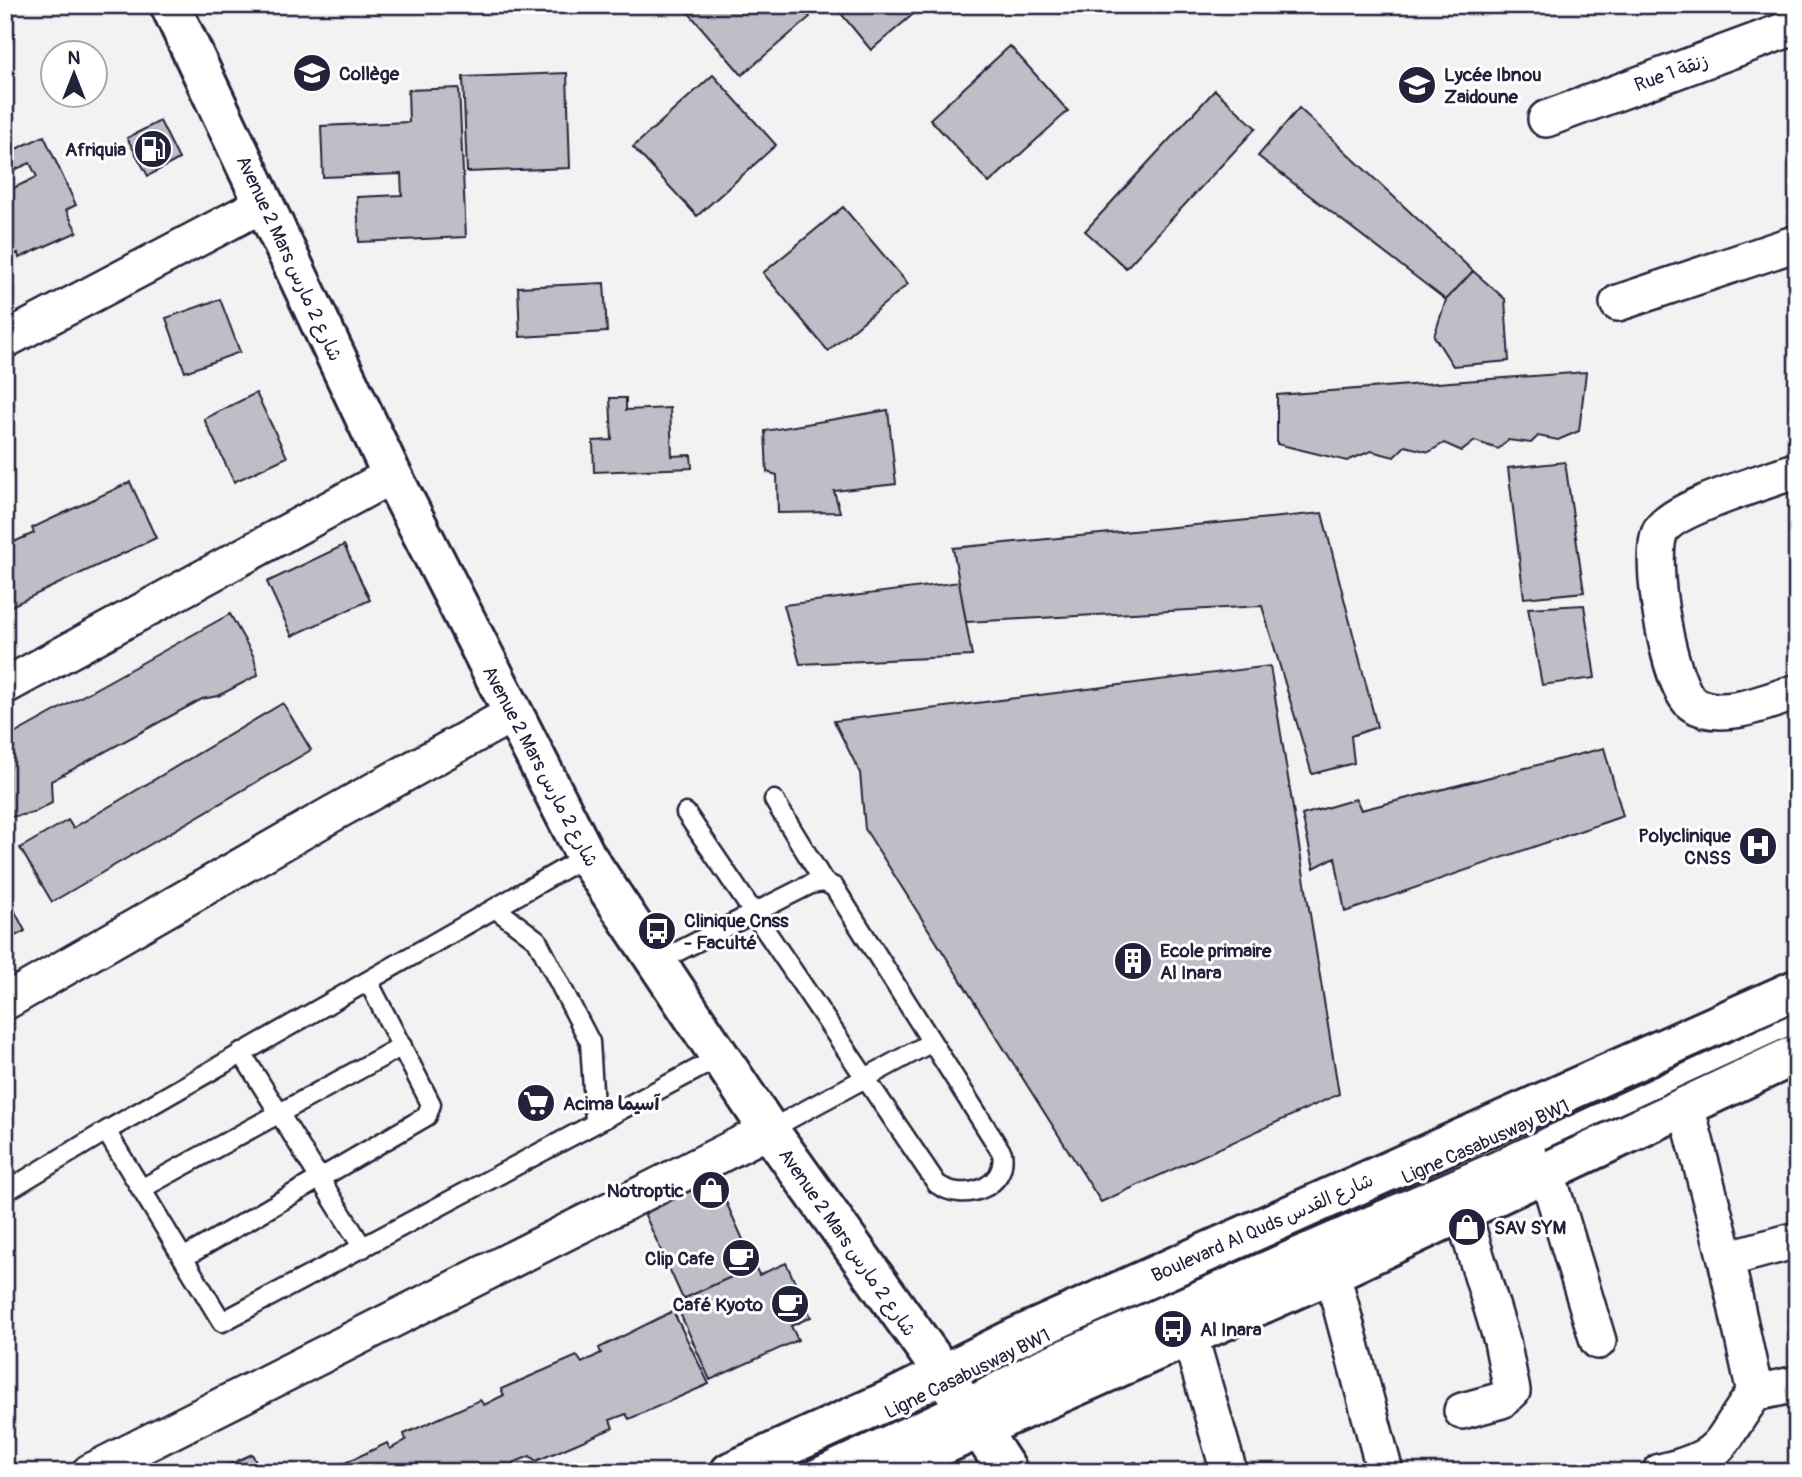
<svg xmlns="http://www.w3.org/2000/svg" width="1802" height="1477" viewBox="0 0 1802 1477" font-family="Pangolin,'Playpen Sans Arabic',sans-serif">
<rect width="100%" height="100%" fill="#f2f2f3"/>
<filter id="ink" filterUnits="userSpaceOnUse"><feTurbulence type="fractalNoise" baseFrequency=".0143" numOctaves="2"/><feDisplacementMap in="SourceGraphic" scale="14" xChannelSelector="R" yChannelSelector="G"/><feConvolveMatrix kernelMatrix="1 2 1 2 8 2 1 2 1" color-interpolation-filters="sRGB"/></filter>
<g filter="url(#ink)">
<path fill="#bebec6" stroke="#22223b" stroke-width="2" d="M682,5h118l10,12 -68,58z
M834,5h90l-53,45z
M1010,46l58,65 -79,72 -59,-64z
M567,73l3,95 -103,4 -4,-95z
M713,75l63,70 -79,71 -64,-69z
M459,88l7,149 -107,5 -2,-45 45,-2 -1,-21 -78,3 -2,-51 88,-4 -1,-32z
M1215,90l41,38 -130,140 -41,-37z
M1299,108l174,163 -27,29 -188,-144z
M160,121l19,38 -31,17 -21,-38z
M44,136l32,69 -10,5 11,22 -58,26 -1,-5 -13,6v-67l32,-15 -7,-14 -25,11v-20z
M843,207l65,77 -80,67 -65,-78z
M1473,271l32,28 4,62 -56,5 -19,-30 12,-36z
M604,283l3,49 -87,5 -2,-50z
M220,299l20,53 -55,20 -19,-54z
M1586,372l-7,59 -21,9 -20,-4 -7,7 -23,-3 -10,9 -23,-8 -13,10 -18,-8 -15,9 -24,-6 -11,11 -23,-6 -24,10 -70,-17v-49z
M256,393l31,64 -53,25 -30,-63z
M610,398h16v12l44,-2 2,48 19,-1 1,13 -98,4 -1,-31 19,-1z
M888,410l8,74 -62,7 6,21 -62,1 -1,-38 -10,-3 -2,-41z
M1565,462l19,130 -60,6 -16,-130z
M130,482l26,56 -151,71v-63l29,-13 -2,-5z
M1322,513l55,214 -26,9 3,27 -42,11 -50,-168 -296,16 -13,-74z
M344,545l26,55 -78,36 -25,-54z
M959,582l13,74 -172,8 -16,-59z
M1584,605l11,73 -53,7 -14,-77z
M230,614l24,43 4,18 -40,21 -16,3 -151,82 1,22 -19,10 -28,5v-79z
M1270,666l69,428 -238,108 -236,-373 -5,-56 -26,-52z
M283,703l28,47 -259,152 -32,-54 48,-28 5,8z
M1604,748l19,68 -278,96 -10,-55 -21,11 -12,-53 54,-16 5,11z
M5,892l20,39 -20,10z
M712,1171l43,95 -72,33 -43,-95z
M786,1263l25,54 -20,9 7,14 -88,40 -31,-69 8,-3 -4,-9 72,-33 4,9z
M673,1311l36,73 -80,35 -3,-5 -16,6 3,8 -77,33 -6,-5 -17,7 3,7 -3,2h-187l61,-29 3,6 16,-9 -2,-6 76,-34 4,5 20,-10 -3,-6 76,-33 5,7 19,-10 -2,-5z
M252,1454l8,16 9,-6 4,8h-60z
M1136,1462l2,4 14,-3 2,9 -56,-1z"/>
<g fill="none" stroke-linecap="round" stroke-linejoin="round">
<defs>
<path id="lane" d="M774,800l50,82
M586,856l-480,275 116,191 498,-265
M496,909l41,31 53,102 5,80
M657,962l154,-78 13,-2 10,5 168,266c6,35 -39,50 -65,31l-251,-371
M241,1052l122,196
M769,1130l163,-88
M141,1189l261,-143
M5,1192l101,-61
M183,1258l244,-142 4,-12 -63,-123
M808,1472l153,-71 72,-39 460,-200 304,-140
M840,1472l158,-74 41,-23 499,-220"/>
<path id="street" d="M1546,119l251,-93
M1618,303l179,-60
M5,340l260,-137
M1797,470c-29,11 -122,37 -136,60 -15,24 8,159 32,174 29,18 75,-3 104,-12
M5,686l387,-211
M5,1002l327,-188 180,-100
M1686,1106l40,153 29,134
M1547,1173l51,168
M1726,1259l71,-19
M1332,1273l53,199
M1190,1337l39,135
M1462,1411l40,-11 10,-9 -10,-50 -39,-128
M90,1472l679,-342
M1660,1472c69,-16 57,-30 95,-79l42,-9"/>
<path id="secondary" d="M170,5l222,470 194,381 183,274 174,243 65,99"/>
<path id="primary" d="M730,1472l166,-75 123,-61 778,-347
M882,1472l450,-199 465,-219"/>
</defs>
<use href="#lane" stroke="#22223b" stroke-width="23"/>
<use href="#street" stroke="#22223b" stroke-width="40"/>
<use href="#secondary" stroke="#22223b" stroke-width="44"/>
<use href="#primary" stroke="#22223b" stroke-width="44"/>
<use href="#lane" stroke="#fff" stroke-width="18"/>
<use href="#street" stroke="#fff" stroke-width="35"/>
<use href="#secondary" stroke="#fff" stroke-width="38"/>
<use href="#primary" stroke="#fff" stroke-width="38"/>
</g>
</g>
<defs>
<symbol id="school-disc" viewBox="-11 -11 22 22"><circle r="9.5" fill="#22223b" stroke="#fff"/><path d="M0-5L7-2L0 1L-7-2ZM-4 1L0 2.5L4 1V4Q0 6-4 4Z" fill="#fff"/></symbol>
<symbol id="fuel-disc" viewBox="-11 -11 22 22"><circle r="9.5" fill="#22223b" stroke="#fff"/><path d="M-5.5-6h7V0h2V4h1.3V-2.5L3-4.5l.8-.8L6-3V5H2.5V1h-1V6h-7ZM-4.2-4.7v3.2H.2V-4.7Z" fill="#fff"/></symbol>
<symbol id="hospital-disc" viewBox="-11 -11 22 22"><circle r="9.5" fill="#22223b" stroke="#fff"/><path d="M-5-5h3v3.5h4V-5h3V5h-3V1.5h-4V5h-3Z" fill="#fff"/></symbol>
<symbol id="bus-disc" viewBox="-11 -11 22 22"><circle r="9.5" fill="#22223b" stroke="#fff"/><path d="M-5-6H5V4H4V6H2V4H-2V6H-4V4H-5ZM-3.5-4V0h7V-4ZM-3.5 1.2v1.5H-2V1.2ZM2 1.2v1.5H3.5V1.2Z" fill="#fff"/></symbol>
<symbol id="building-disc" viewBox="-11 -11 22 22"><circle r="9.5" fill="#22223b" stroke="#fff"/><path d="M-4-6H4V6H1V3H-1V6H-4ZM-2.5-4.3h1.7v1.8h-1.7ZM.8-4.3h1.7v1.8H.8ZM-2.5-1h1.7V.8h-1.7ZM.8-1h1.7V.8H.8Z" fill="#fff"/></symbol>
<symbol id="supermarket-disc" viewBox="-11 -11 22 22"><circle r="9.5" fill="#22223b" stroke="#fff"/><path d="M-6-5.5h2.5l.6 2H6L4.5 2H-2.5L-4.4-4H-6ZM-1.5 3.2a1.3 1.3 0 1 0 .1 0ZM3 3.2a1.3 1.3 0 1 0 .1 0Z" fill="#fff"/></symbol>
<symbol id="shop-disc" viewBox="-11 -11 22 22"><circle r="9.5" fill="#22223b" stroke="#fff"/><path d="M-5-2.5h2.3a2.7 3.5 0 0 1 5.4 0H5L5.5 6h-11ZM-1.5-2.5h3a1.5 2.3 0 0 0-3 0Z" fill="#fff"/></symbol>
<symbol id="cafe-disc" viewBox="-11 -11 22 22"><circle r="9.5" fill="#22223b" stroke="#fff"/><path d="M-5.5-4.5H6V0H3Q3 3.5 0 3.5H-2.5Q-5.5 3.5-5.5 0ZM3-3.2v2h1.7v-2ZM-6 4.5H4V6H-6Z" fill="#fff"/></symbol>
</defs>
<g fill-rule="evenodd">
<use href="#school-disc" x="290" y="51" width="44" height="44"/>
<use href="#school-disc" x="1395" y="63" width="44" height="44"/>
<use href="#fuel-disc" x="131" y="127" width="44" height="44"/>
<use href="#hospital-disc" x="1736" y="824" width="44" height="44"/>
<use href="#bus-disc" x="635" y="909" width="44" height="44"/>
<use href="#building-disc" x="1111" y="939" width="44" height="44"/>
<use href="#supermarket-disc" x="514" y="1081" width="44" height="44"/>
<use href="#shop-disc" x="689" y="1168" width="44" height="44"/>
<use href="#shop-disc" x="1445" y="1205" width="44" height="44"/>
<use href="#cafe-disc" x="719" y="1236" width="44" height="44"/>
<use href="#cafe-disc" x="768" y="1282" width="44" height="44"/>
<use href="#bus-disc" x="1151" y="1307" width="44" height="44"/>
</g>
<g text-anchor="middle" stroke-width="6" stroke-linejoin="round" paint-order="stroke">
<g font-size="19" fill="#22223b" stroke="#fff">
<text transform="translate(1671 72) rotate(-20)" y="7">Rue 1 زنقة</text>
<text transform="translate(290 258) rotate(65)" y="7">Avenue 2 Mars شارع 2 مارس</text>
<text transform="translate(541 766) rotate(62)" y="7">Avenue 2 Mars شارع 2 مارس</text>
<text transform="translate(1485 1141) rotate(-24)" y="7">Ligne Casabusway BW1</text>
<text transform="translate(1262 1227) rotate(-24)" y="7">Boulevard Al Quds شارع القدس</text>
<text transform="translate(848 1242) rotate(55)" y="7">Avenue 2 Mars شارع 2 مارس</text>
<text transform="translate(967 1373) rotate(-26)" y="7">Ligne Casabusway BW1</text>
</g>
<g font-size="19" font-weight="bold" fill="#22223b" stroke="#fff" text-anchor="start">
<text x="339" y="80">Collège</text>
<text x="1444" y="81">Lycée Ibnou<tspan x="1444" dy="22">Zaidoune</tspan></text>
<text x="126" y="156" text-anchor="end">Afriquia</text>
<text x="1731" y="842" text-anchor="end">Polyclinique<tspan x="1731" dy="22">CNSS</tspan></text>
<text x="684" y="927">Clinique Cnss<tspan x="684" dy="22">- Faculté</tspan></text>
<text x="1160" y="957">Ecole primaire<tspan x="1160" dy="22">Al Inara</tspan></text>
<text x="563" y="1110">Acima آسيما</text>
<text x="684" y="1197" text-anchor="end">Notroptic</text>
<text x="1494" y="1234">SAV SYM</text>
<text x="714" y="1265" text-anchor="end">Clip Cafe</text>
<text x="763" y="1311" text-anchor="end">Café Kyoto</text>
<text x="1200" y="1336">Al Inara</text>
</g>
</g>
<rect width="1802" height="1477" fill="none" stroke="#fff" stroke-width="28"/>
<rect x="14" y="14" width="1774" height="1449" fill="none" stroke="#22223b" stroke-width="2.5" filter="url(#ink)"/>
<g transform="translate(74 74)"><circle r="33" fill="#ffffff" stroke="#a7a7b1" stroke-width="2"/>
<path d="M0-5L12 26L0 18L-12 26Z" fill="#22223b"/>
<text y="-10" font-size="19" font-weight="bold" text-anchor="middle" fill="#22223b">N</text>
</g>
</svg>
